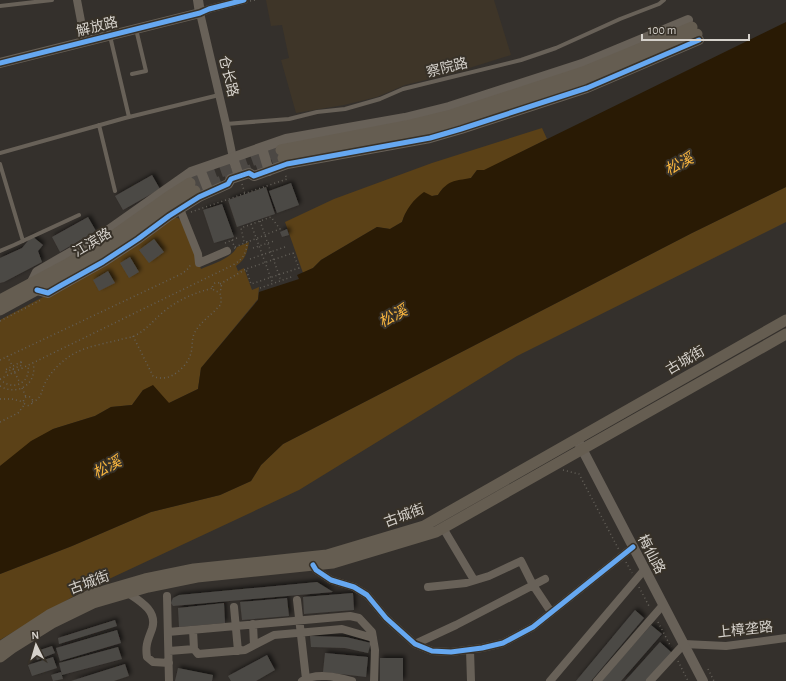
<svg xmlns="http://www.w3.org/2000/svg" width="786" height="681" viewBox="0 0 786 681" font-family="'Alegreya Sans','Noto Sans SC',sans-serif">
<defs>
<filter id="shadow"><feDropShadow dx="2.5" dy="-2.5" stdDeviation="2" flood-color="#0009"/></filter>
</defs>
<rect width="100%" height="100%" fill="#34302c"/>
<path fill="#3e3528" d="M266,0h228l17,55 -61,19 -45,11 -28,12 -33,8 -48,8 -15,-53 8,-2 -7,-33 -11,1z"/>
<path fill="#5b4117" d="M542,128l5,11 -63,32 -7,-1 -6,8 -28,10 -5,7 -6,1 -27,18 -3,8 -12,7 -13,-2 -56,33 -8,8 -10,5 -18,-51 49,-23 98,-36z
M786,187v35l-269,134 -218,134 -220,103 -79,47v-66l72,-28 79,-34 69,-17 31,-14 10,-16 22,-21 409,-211z
M172,217l6,1 5,4 18,47c11,-5 30,-10 36,-22l12,-5c-2,11 -4,18 -13,24l2,5 6,-3 8,22 7,-3 -1,12 -57,69 -3,21 -29,14 -26,-13 -11,15 -21,2 -16,9 -42,13 -53,37v-146l88,-47z"/>
<path fill="#291a04" d="M786,22v165l-94,46 -409,211 -22,21 -10,16 -31,14 -69,17 -79,34 -72,28v-108l31,-25 22,-12 42,-13 16,-9 21,-2 11,-15 10,-5 16,18 29,-14 3,-21 57,-68 1,-8 40,-13 -2,-4 16,-7 8,-8 56,-33 13,2 12,-7c4,-13 11,-22 22,-30l8,4 6,-1c10,-15 16,-14 33,-17l6,-8h7z"/>
<path fill="#4c4945" filter="url(#shadow)" d="M152,175l8,14 -37,21 -8,-14z
M291,183l8,22 -22,8 -8,-22z
M266,187l9,27 -38,13 -9,-27z
M222,204l12,33 -20,6 -11,-33z
M88,217l8,14 -36,21 -8,-15z
M287,229l2,6 -7,2 -2,-5z
M32,236l11,9 -5,6 4,11 -38,20 -4,1v-25l22,-10z
M154,239l10,13 -15,11 -10,-13z
M130,257l9,15 -10,6 -9,-15z
M108,271l7,12 -16,8 -6,-11z
M317,582l16,10 -160,14 -2,-3 2,-5 6,-3z
M353,593l1,17 -50,4 -1,-17z
M287,598l2,18 -47,4 -2,-18z
M224,603l1,20 -46,4 -1,-19z
M635,610l9,8 -53,63h-15z
M115,620l2,6 -58,18 -1,-6z
M651,625l11,9 -41,47h-20z
M117,630l4,13 -61,18 -4,-13z
M310,636l36,1 25,6 -3,10 -23,-5 -34,-1z
M660,642l12,11 -25,28h-22z
M52,646l3,7 -18,7 -3,-8z
M118,647l4,12 -60,16 -3,-12z
M325,653l43,4 -2,20 -43,-5z
M267,655l8,15 -19,11h-25l-3,-5z
M53,657l4,11 -25,8 -4,-11z
M380,658h23v23h-23z
M125,664l4,12 -15,5h-43z
M178,668l35,7 -1,6h-37z
M61,672l2,7 -10,2 -2,-6z"/>
<g fill="none" stroke-linecap="round" stroke-linejoin="round">
<path stroke="#4c4844" stroke-width="11" stroke-dasharray="11 5.5" stroke-linecap="butt" d="M190,183l91,-33
M195,191l88,-33"/>
<path stroke="#646059" stroke-width="1.5" stroke-dasharray="1 3" stroke-linecap="butt" d="M250,1l6,-1
M242,184l3,10
M191,212l96,-33 -2,-5
M260,221l21,60
M251,224l22,60
M232,240l3,9
M225,243l12,-5
M235,247l45,-18 -9,-12 -30,11 3,14
M253,248l21,-7
M293,253l6,15 -48,16 -5,-15z
M250,259l35,-12
M212.5 287a4.5 4.5 0 1 1 9 0a4.5 4.5 0 1 1-9 0Z
M220,284l26,-15
M260,288l34,-12
M0,321l41,-21
M133,336l20,40c15,8 34,-8 38,-23 2,-7 0,-14 4,-21 6,-11 18,-18 26,-28v-8l-2,-5
M7,356l5,9
M0,360l177,-84c6,-3 12,-6 14,-13
M21,362l1,3 -16,7 -1,-2z
M13,369l7,14
M0,379l233,-114c10,-6 14,-12 14,-24
M0,379c12,13 31,4 28,-13
M0,386c18,11 38,-3 33,-23
M22,388l4,9
M23.5 401a4.5 4.5 0 1 1 9 0a4.5 4.5 0 1 1-9 0Z
M0,399h12l12,3
M32,402c10,-3 9,-11 13,-19 5,-10 14,-19 22,-25 15,-11 35,-14 52,-18 5,-2 12,-2 17,-5 10,-5 17,-14 26,-22 15,-13 32,-20 51,-25
M0,422l18,-9 7,-9
M563,470l16,4 40,76
M626,562l6,11
M639,587l11,21
M658,622l13,25
M678,661l10,20
M708,669l6,12"/>
<path stroke="#686158" stroke-width="4" d="M0,6l52,-6
M110,36l19,81
M132,74l14,-3 -10,-42
M226,124l63,-5 28,-7 28,-3 35,-10 23,-10 118,-29 35,-12 64,-29 39,-15 5,-4
M99,125l16,66
M0,153l125,-35 94,-23
M0,164l23,77
M0,251l14,-6 65,-30"/>
<path stroke="#686158" stroke-width="8" d="M77,0l8,42
M233,158l-7,-34 -26,-111 9,-4 35,-9
M180,209l18,45 1,9 28,-12
M443,528l31,52
M313,565l3,5 15,10 23,7 13,8 19,23 29,26 17,7 19,1 31,-4 21,-5 30,-16 100,-80
M428,587l38,-4 23,-7 32,-15 12,24 18,27
M128,593c12,8 30,18 24,36 -4,11 -7,16 -5,28l6,5 16,1
M167,596l2,85
M297,600l9,79
M234,607l4,44
M253,624l1,21
M193,630l1,19
M168,632l182,-16 9,2 13,14 3,18 -1,31
M415,644l41,-19 89,-46
M470,650l1,31
M169,651l25,-2 4,5 47,-4 29,-15 68,-6 31,9
M302,681c14,-9 35,-4 50,0
M550,681l95,-112
M597,681l66,-76
M650,681l34,-37 42,2 60,-8"/>
<path stroke="#686158" stroke-width="10" d="M0,63l200,-50 -2,-13
M262,148l7,23
M233,158l6,18
M200,169l9,23
M31,284l6,-12 66,-38 88,-62 95,-33 119,-21 44,-11 133,-43 106,-44
M37,290l11,3 12,-7 43,-24 35,-23 31,-23 30,-19 29,-13 3,-5 18,-6 5,3 33,-12 143,-26 31,-9 126,-41 112,-48
M579,443l124,238"/>
<path stroke="#655d51" stroke-width="11" d="M281,150l125,-24 45,-11 132,-43 109,-45
M283,158l143,-27 26,-7 133,-44 112,-46
M0,300l69,-37 37,-22 62,-44 22,-14
M0,310l95,-52 100,-67
M0,647l49,-32 41,-20 55,-16 49,-10 133,-14 97,-29 362,-206
M0,657l12,-9 40,-25 41,-20 55,-16 49,-10 136,-14 103,-31 350,-198"/>
<defs>
<path id="cycleway" d="M0,63l200,-50 9,-4 35,-9
M37,290l11,3 12,-7 43,-24 35,-23 31,-23 30,-19 29,-13 3,-5 18,-6 5,3 33,-12 143,-26 31,-9 126,-41 112,-48
M313,565l3,5 15,10 23,7 13,8 19,23 29,26 17,7 19,1 31,-4 21,-5 30,-16 100,-80"/>
</defs>
<use href="#cycleway" stroke="#373128" stroke-width="8"/>
<use href="#cycleway" stroke="#66a8f1" stroke-width="5"/>
</g>
<g text-anchor="middle" stroke-width="4" stroke-linejoin="round" paint-order="stroke">
<g font-size="14" fill="#d5d1cb" stroke="#373128">
<text transform="translate(97 26) rotate(-14)" y="5">解放路</text>
<text transform="translate(447 67) rotate(-14)" y="5">察院路</text>
<text transform="translate(229 76) rotate(76)" y="5">仓长路</text>
<text transform="translate(92 242) rotate(-31)" y="5">江滨路</text>
<text transform="translate(685 360) rotate(-30)" y="5">古城街</text>
<text transform="translate(404 515) rotate(-20)" y="5">古城街</text>
<text transform="translate(652 554) rotate(62)" y="5">梅仙路</text>
<text transform="translate(89 582) rotate(-20)" y="5">古城街</text>
<text transform="translate(745 629) rotate(-6)" y="5">上樟垄路</text>
</g>
<g font-size="15" font-style="italic" fill="#f8b53f" stroke="#373128">
<text transform="translate(679 164) rotate(-28)" y="5">松溪</text>
<text transform="translate(393 316) rotate(-28)" y="5">松溪</text>
<text transform="translate(107 467) rotate(-28)" y="5">松溪</text>
</g>
</g>
<g transform="translate(36 645) rotate(355)" stroke="#373128" stroke-width="3" paint-order="stroke">
<path d="M0-3L7 15L0 10L-7 15Z" fill="#d5d1cb"/>
<text y="-6" font-size="11" font-weight="bold" text-anchor="middle" fill="#d5d1cb">N</text>
</g>
<path d="M642 34v6h107v-6" fill="none" stroke="#d5d1cb" stroke-width="2"/>
<text x="648" y="34" font-size="12" fill="#d5d1cb" stroke="#373128" stroke-width="3" paint-order="stroke">100 m</text>
</svg>
